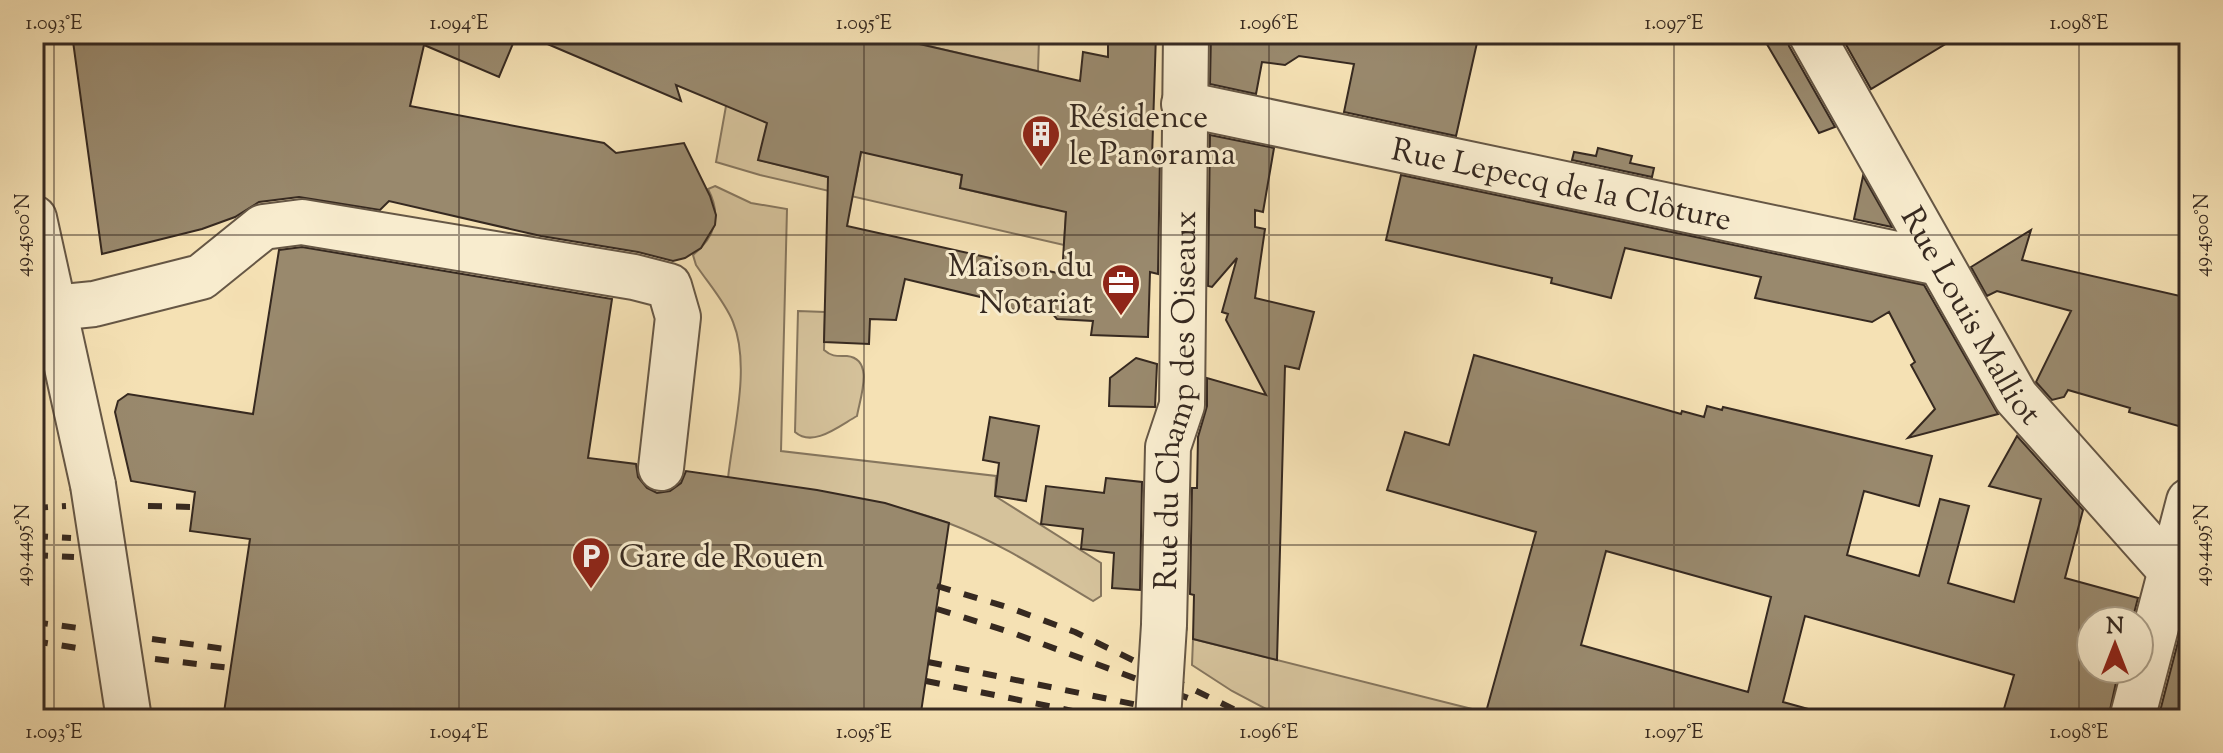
<svg xmlns="http://www.w3.org/2000/svg" width="2223" height="753" viewBox="0 0 2223 753" font-family="'Sorts Mill Goudy',serif">
<rect width="100%" height="100%" fill="#f5e1b4"/>
<filter id="stains"><feTurbulence type="fractalNoise" baseFrequency=".0025" numOctaves="4"/><feColorMatrix values="0 0 0 0 .2 0 0 0 0 .09 0 0 0 0 .02 0 0 0 .5 -.17"/></filter>
<radialGradient id="worn" r=".72"><stop offset=".6" stop-color="#630" stop-opacity="0"/><stop offset="1" stop-color="#630" stop-opacity=".3"/></radialGradient>
<path fill="#d5c29b" stroke="#86765e" stroke-width="2" d="M789,34l-30,126 96,24 9,-47 34,23 64,15 -2,13 82,19 25,-10 -3,48 -304,-70 -44,-13 10,-56z
M876,34h142l21,5 -1,32z
M715,186l36,17 36,6 -6,242 215,25 -1,20 106,67v33l-8,5c-47,-28 -94,-59 -145,-78 -70,-26 -147,-33 -220,-45 5,-46 23,-112 5,-156 -8,-20 -25,-39 -37,-57l-3,-10c22,-17 29,-40 15,-66z
M798,311l27,1 -1,38c8,7 13,6 23,6 28,3 13,42 10,60 -18,10 -44,32 -62,16z
M1193,639l319,80h-227l-53,-28 -40,-26z"/>
<path fill="#99896d" stroke="#362920" stroke-width="2" fill-rule="evenodd" d="M72,34h445l-18,43 -75,-32 -14,61 194,37 12,10 68,-10 26,53 6,19 -1,10 -14,23 -16,10 -12,3 -35,-9 -97,-16 -152,-35 -9,9 -81,-13 -40,5 -24,15 -33,12 -100,25z
M524,34h352l204,47 3,-29 25,5v-23h48l-4,124 8,-4 -2,120 -8,-2 -2,65 -57,-2 2,-14 -36,-2 -5,-6 -47,-4 -8,-8 -92,-22 -9,41 -26,-1 -1,25 -45,-2 4,-165 -70,-17 9,-37 -91,-38 5,16zM861,152l101,23 -2,13 106,24 -4,62 -215,-48z
M1211,34h202l33,7 2,-7h31l-23,102 -112,-24 10,-48 -55,-8 -14,9 -23,-3 -6,32 -46,-10z
M1761,34h25l3,12 46,81 -16,6z
M1840,34h122l-91,55z
M1210,135l64,13 -11,64 -8,-2v17l10,2 -10,69 59,14 -15,57 -14,-3 -8,294 -84,-21 1,-44 -4,-1 2,-106h5l1,-51 9,-31v-28l59,17 -40,-75 2,-6 -6,-2 15,-54 -25,29 -4,-1z
M1598,148l34,8 -2,7 24,5 -2,9 -80,-17 2,-8 22,4z
M1401,175l523,110 74,129 -90,24 27,-29 -24,-44 4,-3 -26,-50 -17,10 -117,-24 6,-21 -136,-29 -14,50 -60,-15 1,-5 -166,-38z
M1863,176l29,51 -38,-8z
M2031,230l-9,30 167,38v131l-60,-17 1,-4 -62,-18 -4,7 -12,3 -16,-18 35,-71 -74,-20 -10,5 -16,-29z
M302,247l310,52 -24,159 48,6 2,13 9,11 10,5 13,-2 11,-8 5,-12 131,19 68,13 64,20 -29,196h-697l27,-180 -60,-8 5,-39 -64,-11 -16,-69 3,-11 10,-7 125,20 26,-164z
M1474,355l207,59 1,-3 22,6 3,-11 15,4 1,-3 209,49 -13,50 -55,-15 -17,64 72,21 21,-77 29,7 -21,77 66,19 27,-103 -52,-13 28,-50 66,74 -18,68 73,20 -6,23h-41v48h11l-1,4 16,5 -9,41h-107l13,-44 -209,-59 -22,86 29,8 -1,9h-299l-26,-7 50,-180 -149,-42 18,-58 44,13zM1606,551l165,46 -23,95 -167,-47z
M1136,358l21,6 -2,43 -46,-1 1,-28z
M990,417l49,9 -13,75 -31,-5 4,-33 -16,-3z
M1106,478l36,4 -2,108 -28,-2 2,-35 -33,-4 2,-20 -42,-5 5,-38 58,7z
M2186,611l-1,10 4,1v97h-31z"/>
<g fill="none" stroke-linecap="round" stroke-linejoin="round">
<defs>
<g id="minor">
<path id="s1" d="M1811,34l205,363 154,173"/>
<path id="s2" d="M1184,104l755,159"/>
<path d="M34,218l59,267"/>
<path d="M54,308l40,-4 107,-27 62,-50 39,-5 332,55 35,9 9,31 -17,151"/>
<path id="s3" d="M1164,625l4,-178 14,-42 4,-371"/>
<path d="M2132,719l57,-218"/>
</g>
</defs>
<use href="#minor" stroke="#665745" stroke-width="48"/>
<use href="#minor" stroke="#f8ecce" stroke-width="44"/>
<path stroke="#362920" stroke-width="6" stroke-dasharray="14 14" stroke-linecap="butt" d="M148,506l46,1
M34,508l32,-2
M34,536l37,2
M34,555l40,2
M937,586l73,22 65,24 179,87
M937,609l76,24 183,68
M34,622l52,7
M152,639l81,11
M34,641l55,9
M155,659l75,9
M928,662l278,57
M926,681l186,38
M34,711l38,8"/>
<defs>
<path id="minor-bridge" d="M93,485l36,234
M1158,719l6,-94"/>
</defs>
<use href="#minor-bridge" stroke="#665745" stroke-width="48" stroke-linecap="butt"/>
<use href="#minor-bridge" stroke="#f8ecce" stroke-width="44"/>
</g>
<path fill="none" stroke="#362920" stroke-width="2" stroke-opacity="0.45" d="M54,34v685M459,34v685M864,34v685M1269,34v685M1674,34v685M2079,34v685M34,235h2155M34,545h2155"/>
<defs>
<symbol id="building-pin" viewBox="-11 -11 22 30"><path d="M0 17L-7.5 6A9.5 9.5 0 1 1 7.5 6Z" fill="#8f2418" stroke="#f8ecce"/><path d="M-4-6H4V6H1V3H-1V6H-4ZM-2.5-4.3h1.7v1.8h-1.7ZM.8-4.3h1.7v1.8H.8ZM-2.5-1h1.7V.8h-1.7ZM.8-1h1.7V.8H.8Z" fill="#fff"/></symbol>
<symbol id="office-pin" viewBox="-11 -11 22 30"><path d="M0 17L-7.5 6A9.5 9.5 0 1 1 7.5 6Z" fill="#8f2418" stroke="#f8ecce"/><path d="M-6-3h4V-5.5h4V-3h4V5H-6ZM-1-4.5V-3h2v-1.5ZM-6 0V1H6V0Z" fill="#fff"/></symbol>
<symbol id="parking-pin" viewBox="-11 -11 22 30"><path d="M0 17L-7.5 6A9.5 9.5 0 1 1 7.5 6Z" fill="#8f2418" stroke="#f8ecce"/><path d="M-3.5-5.5H1a3.5 3.5 0 0 1 0 7H-1V5.5H-3.5ZM-1-3.4V-.6H.8a1.4 1.4 0 0 0 0-2.8Z" fill="#fff"/></symbol>
</defs>
<g fill-rule="evenodd">
<use href="#building-pin" x="1019" y="112" width="44" height="60"/>
<use href="#office-pin" x="1099" y="261" width="44" height="60"/>
<use href="#parking-pin" x="569" y="534" width="44" height="60"/>
</g>
<g text-anchor="middle" stroke-width="6" stroke-linejoin="round" paint-order="stroke">
<g font-size="32" fill="#362920" stroke="#f8ecce" text-anchor="start">
<text x="1069" y="127">Résidence<tspan x="1069" dy="37">le Panorama</tspan></text>
<text x="1093" y="276" text-anchor="end">Maison du<tspan x="1093" dy="37">Notariat</tspan></text>
<text x="619" y="567">Gare de Rouen</text>
</g>
<g font-size="32" fill="#362920" stroke="#f8ecce">
<text dy="11" stroke="none"><textPath href="#s2" startOffset="386">Rue Lepecq de la Clôture</textPath></text>
<text dy="11" stroke="none"><textPath href="#s1" startOffset="324">Rue Louis Malliot</textPath></text>
<text dy="11" stroke="none"><textPath href="#s3" startOffset="226">Rue du Champ des Oiseaux</textPath></text>
</g>
</g>
<rect width="2223" height="753" fill="none" stroke="#f5e1b4" stroke-width="88"/>
<g transform="translate(2115 645)"><circle r="38" fill="#f8ecce" stroke="#aa9e88" stroke-width="2"/>
<path d="M0-6L14 30L0 20L-14 30Z" fill="#8f2418"/>
<text y="-12" font-size="22" font-weight="bold" text-anchor="middle" fill="#362920">N</text>
</g>
<rect x="44" y="44" width="2135" height="665" fill="none" stroke="#362920" stroke-width="3"/>
<g font-size="20" text-anchor="middle" fill="#362920">
<text x="54" y="29">1.093°E</text>
<text x="459" y="29">1.094°E</text>
<text x="864" y="29">1.095°E</text>
<text x="1269" y="29">1.096°E</text>
<text x="1674" y="29">1.097°E</text>
<text x="2079" y="29">1.098°E</text>
<text transform="translate(22 235) rotate(-90)" y="7">49.4500°N</text>
<text transform="translate(2201 235) rotate(-90)" y="7">49.4500°N</text>
<text transform="translate(22 545) rotate(-90)" y="7">49.4495°N</text>
<text transform="translate(2201 545) rotate(-90)" y="7">49.4495°N</text>
<text x="54" y="738">1.093°E</text>
<text x="459" y="738">1.094°E</text>
<text x="864" y="738">1.095°E</text>
<text x="1269" y="738">1.096°E</text>
<text x="1674" y="738">1.097°E</text>
<text x="2079" y="738">1.098°E</text>
</g>
<rect width="100%" height="100%" filter="url(#stains)"/>
<rect width="100%" height="100%" fill="url(#worn)"/>
</svg>
